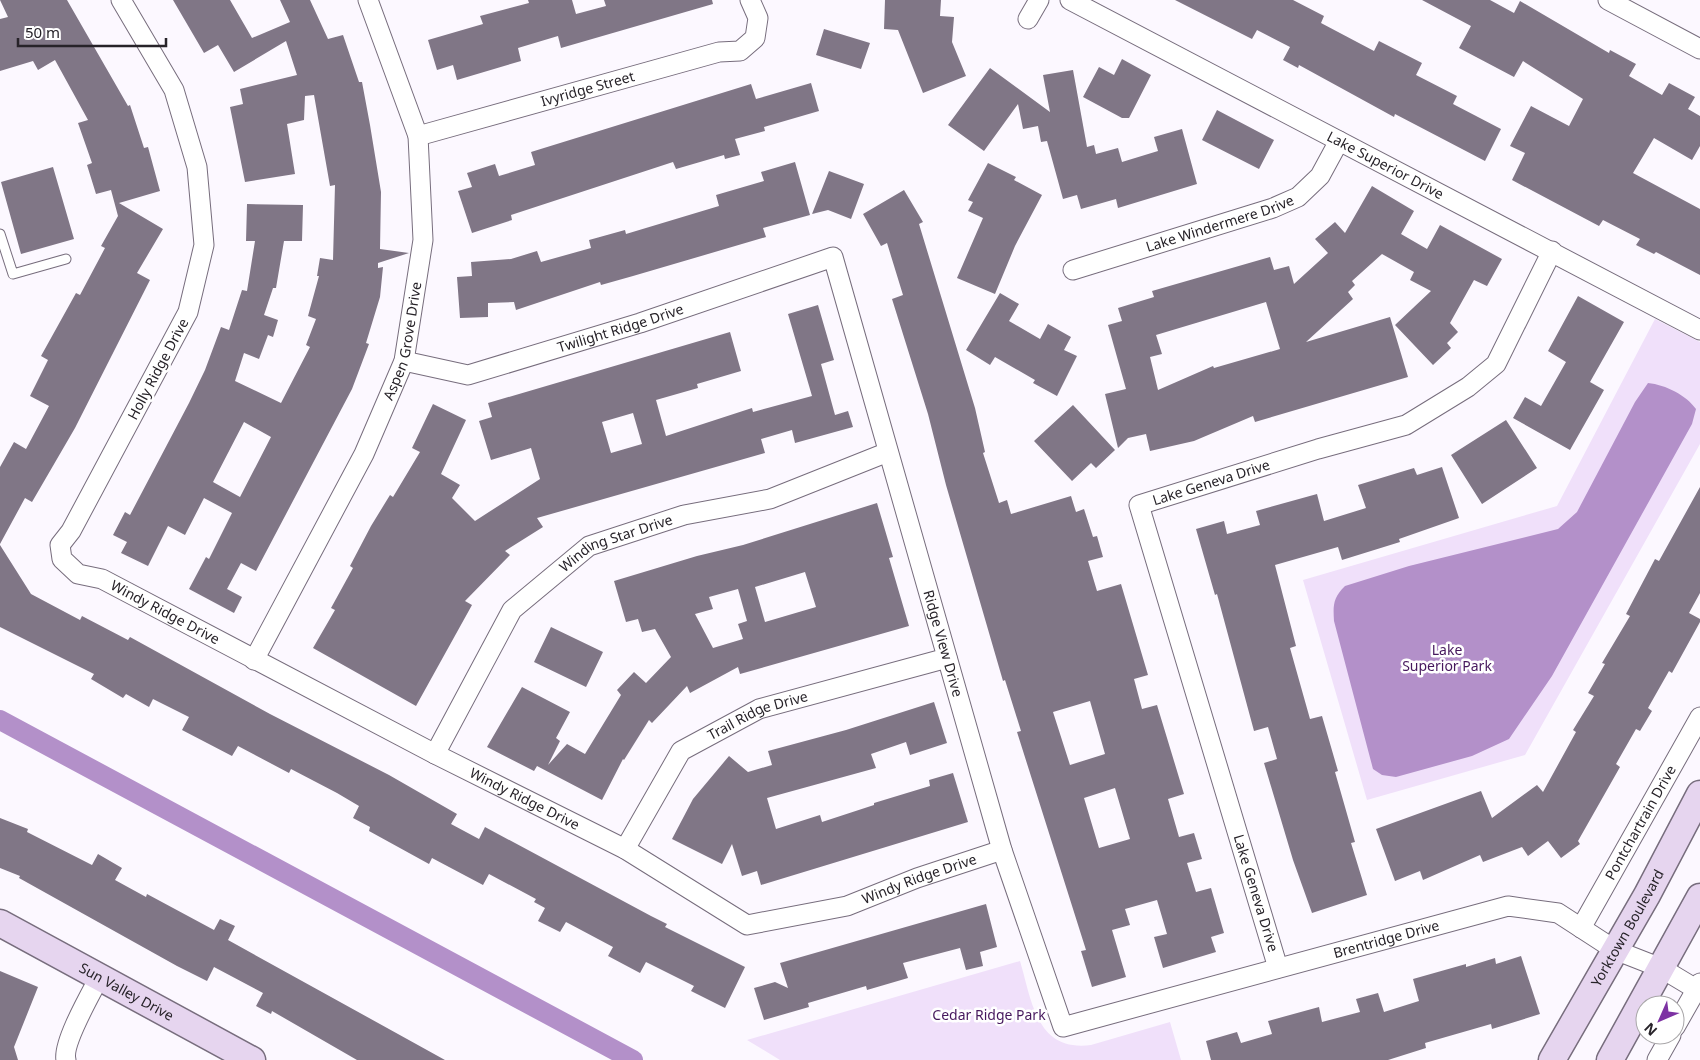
<svg xmlns="http://www.w3.org/2000/svg" width="1700" height="1060" viewBox="0 0 1700 1060" font-family="'Noto Sans',sans-serif">
<rect width="100%" height="100%" fill="#fcf8ff"/>
<path fill="#f0e0fa" d="M1655,319l45,23v102l-175,311 -158,45 -64,-220 254,-74z
M1020,961c12,40 16,91 71,84l79,-23 11,38h-401l-33,-20z"/>
<path fill="#b390c9" d="M1648,383c18,2 38,12 48,26l-4,15 -140,252 -43,63 -37,17 -76,21 -14,-2 -9,-6 -39,-148c-1,-16 -1,-23 11,-35l64,-20 149,-37 19,-17 58,-110z"/>
<g fill="none" stroke-linecap="round" stroke-linejoin="round">
<path stroke="#b390c9" stroke-width="20" d="M0,720l633,340"/>
</g>
<path fill="#807686" fill-rule="evenodd" d="M0,0h67l61,106 2,-1 14,43 4,-1 12,44 -41,12 44,26 -26,44 13,7 -75,148 -43,74 -7,-4 -25,46v-77l14,-25 12,7 23,-43 -19,-10 18,-36 -7,-4 35,-63 4,2 25,-47 -4,-2 17,-30 -7,-26 -15,4 -9,-29 5,-2 -14,-40 10,-3 -33,-60 -17,10 -5,-9 -33,10v-52l8,-2z
M173,0h57l22,38 38,-16 -10,-22h30l18,39 15,-4 16,47h3l8,43 11,67 -1,57 29,4 -31,10v5l5,-1 -3,30 -14,46 3,1 -17,45 -96,182 -15,-8 -14,26 15,8 -8,16 -45,-24 17,-32 3,2 23,-46 -28,-15 -19,37 -17,-9 -20,40 -27,-13 6,-11 -14,-7 12,-23 5,3 59,-112 16,-33 16,-43 8,3 13,-40 5,1 8,-50h-9l1,-37 56,1 -1,36h-18l-8,47h-3l-9,27 14,5 -5,17 -5,-2 -9,24 -15,-6 -9,28 46,22 29,-56 -4,-2 10,-26 -8,-3 11,-40h-2l3,-18 13,2 2,-75 -5,1 -16,-91 -9,1 -1,24 -17,4 8,50 -50,8 -15,-75 13,-3 -3,-15 57,-14 -11,-34 -52,31 -16,-27 -14,8zM244,422l27,15 -31,60 -27,-15z
M528,0h44l4,14 30,-8 -2,-6h108l1,4 -152,44 -3,-12 -40,12 3,13 -64,19 -4,-15 -16,5 -9,-30 55,-16 -3,-8 49,-13z
M885,0h56l-1,16 14,1 -2,25 14,34 -43,17 -25,-63 -14,-1z
M1175,0h118l31,16 -3,7 53,28 5,-10 43,22 -6,12 41,21 -4,8 48,25 -16,32 -90,-47 -1,3 -95,-52 -1,3 -15,-8 7,-13 -33,-17 -5,9z
M1422,0h68l24,13 6,-12 89,52 1,-3 26,14 -7,12 33,19 7,-12 26,14 -7,12 12,7v30l-8,14 -38,-22 -21,35 67,36v66l-44,-23 -2,2 -18,-9 4,-6 -37,-19 -4,6 -87,-46 13,-27 -15,-7 21,-40 38,20 14,-27 -60,-38 -9,16 -55,-29 12,-22z
M824,29l46,14 -9,26 -45,-14z
M1122,59l29,16 -22,43h-7l-39,-21 16,-30 15,8z
M990,68l60,44 -7,-37 30,-5 14,77 7,-2 2,9 22,-6 4,14 36,-11 -4,-14 28,-8 15,55 -79,24 -2,-9 -35,10 -4,-14 -14,4 -16,-58 -6,1 -3,-16 -15,3 -5,-25 -34,47 -36,-26z
M811,83l8,28 -55,16 1,4 -30,8 5,16 -15,4 -1,-4 -48,14 -3,-7 -162,53 1,5 -40,13 -14,-42 14,-4 -5,-14 28,-9 4,12 36,-11 -4,-13 220,-68 5,15z
M1217,110l57,30 -15,29 -57,-29z
M795,162l15,53 -47,13 3,9 -133,39 -32,9 -1,-3 -84,28 -2,-8 -26,1v14l-28,1 -3,-41 15,-1 -1,-14 40,-3 26,-8 4,11 50,-14 -2,-8 36,-10 1,4 93,-28 -3,-11 48,-14 -3,-9z
M988,163l28,14 -2,3 28,15 -27,51 -20,48 -38,-16 26,-60 -15,-7 5,-9 -5,-2z
M53,167l21,72 -53,15 -20,-72z
M829,171l35,13 -13,35 -23,-9 -16,4z
M1372,186l42,25 -13,23 26,15 13,-24 62,34 -15,27 -13,-6 -24,43 8,9 -11,11 4,5 -18,17 -38,-40 36,-34 -21,-11 4,-8 -32,-18 -30,27 3,4 -7,7 5,7 -47,43 84,-25 18,60 -153,45 -2,-6 -59,25 -44,10 -4,-17 -18,4 -10,10 -13,-54 21,-5 -18,-64 14,-4 -4,-13 36,-11 -2,-6 118,-34 4,13 15,-4 5,18 34,-31 -13,-14 20,-17 10,11zM1266,302l14,47 -66,19 -1,-2 -55,24 -8,-33 12,-3 -6,-19z
M904,190l19,32 -4,2 56,184 10,44 -2,1 16,50 8,-3 4,14 60,-18 5,16 8,-3 9,28 4,-1 6,21 -15,4 9,30 24,-7 27,91 -14,4 8,30 15,-4 27,89 -16,5 11,38 15,-4 8,26 -15,4 9,29 15,-4 13,45 -13,4 5,15 -53,16 -9,-31 13,-3 -10,-34 -32,9 5,16 -18,5 14,47 -34,10 -11,-36 5,-1 -69,-218 4,-1 -16,-51 -2,1 -57,-196 -18,-71 -36,-115 11,-4 -16,-52 -6,3 -18,-32zM1090,701l15,53 -35,11 -17,-53zM1115,788l15,51 -31,9 -15,-50z
M1000,293l19,11 -10,17 31,18 8,-15 23,13 -7,13 13,6 -20,40 -24,-13 2,-3 -40,-23 -5,8 -24,-15z
M1578,296l46,26 -34,60 14,8 -34,60 -57,-32 12,-21 16,9 25,-44 -18,-11z
M818,305l16,55 -13,4 14,51 13,-4 5,16 -58,16 -3,-13 -31,9 4,14 -228,65 6,9 -38,24 5,4 -45,46 7,4 -56,101 -103,-58 22,-38 -4,-2 22,-40 -3,-2 21,-40 19,-31 3,2 27,-45 -8,-4 21,-44 33,16 -25,54 19,11 -8,13 23,23 65,-42 -9,-31 -40,12 -12,-39 13,-4 -4,-14 242,-71 11,39 -44,13 1,4 -42,12 10,36 86,-28 1,4 59,-16 -24,-82zM633,413l9,31 -31,9 -9,-31z
M1073,405l42,45 -19,18 -5,-5 -19,18 -38,-40z
M1506,420l31,48 -55,36 -31,-49z
M1442,467l17,51 -60,21 1,3 -58,18 -4,-13 -63,18 21,81 -6,2 20,71 12,-3 16,55 -3,1 20,70 -4,1 16,52 -55,18 -19,-53 -29,-97 13,-4 -9,-32 -14,4 -37,-137 -2,1 -19,-66 28,-8 3,13 33,-9 -4,-14 61,-17 7,27 42,-13 -8,-23 56,-17 3,7z
M1700,487v106l-11,20 11,6v3l-28,51 -3,-2 -21,37 4,3 -12,20 -4,-2 -20,35 4,3 -42,74 2,3 -19,14 -13,-17 -20,15 -6,-9 -39,15 -3,-7 -57,25 -3,-9 -25,10 -19,-52 105,-38 11,27 45,-33 6,7 33,-60 -3,-2 21,-34 -6,-3 17,-29 -3,-1 28,-47 -4,-2 29,-55 4,2z
M877,503l16,54 -4,1 20,68 -169,48 -2,-7 -48,26 -3,-7 -35,37 -3,-3 -25,40 -1,-1 -21,41 -65,-34 -3,5 -47,-24 35,-60 48,25 -14,26 4,3 -12,24 19,-21 18,10 36,-59 -4,-5 17,-18 12,11 25,-26 -16,-28 -13,3 -4,-13 -12,3 -12,-41 83,-25 46,-11zM805,572l11,35 -51,15 -10,-35zM738,589l9,32 -9,3 5,15 -30,9 -18,-34 18,-5 -4,-12z
M0,545l31,49 49,26 2,-4 46,24 2,-3 140,77 119,61 68,39 -6,10 28,15 6,-12 166,89 16,8 -2,3 80,40 -20,41 -34,-17 3,-5 -48,-24 -6,11 -32,-17 5,-9 -47,-25 -6,10 -22,-11 7,-13 -11,-6 2,-3 -47,-25 -6,11 -51,-27 -3,6 -60,-33 1,-4 -17,-9 6,-12 -22,-13 -46,-24 -2,4 -51,-27 -6,10 -50,-26 7,-13 -36,-18 -4,8 -23,-13 -3,4 -32,-19 3,-5 -94,-47z
M551,627l52,25 -17,35 -52,-25z
M934,702l13,41 -37,12 -4,-13 -35,12 5,14 -109,30 9,31 44,-14 2,7 52,-17v-2l56,-17 -1,-6 24,-7 15,49 -207,63 -4,-14 -15,5 -10,-32 -10,20 -50,-25 21,-40 36,-43 19,16 24,-7 -4,-14 78,-21z
M0,818l28,11 -1,3 65,33 6,-11 24,14 -7,12 31,17 1,-3 67,36 6,-11 15,7 -7,14 217,120h-88l-85,-49 -1,3 -15,-8 7,-13 -49,-26 -7,14 -30,-15 -158,-88 1,-2 -20,-8z
M986,904l11,43 -17,5 3,14 -17,4 -6,-22 -57,15 5,15 -41,12 -1,-4 -58,17 1,4 -45,13 -10,-32 21,-6 13,6 -8,-25z
M1521,956l19,58 -48,15 -1,-5 -66,19 1,5 -38,12h-177l-5,-19 31,-9 4,11 31,-9 -4,-13 51,-14 3,15 38,-10 -4,-13 22,-6 6,19 35,-11 -6,-22 53,-15v3l29,-9 1,6z
M0,971l38,16 -24,60 4,13h-18z"/>
<g fill="none" stroke-linecap="round" stroke-linejoin="round">
<defs>
<path id="lane" d="M0,234l13,40 53,-15"/>
<g id="street">
<path id="s1" d="M121,0l53,90 23,77 7,78 -16,67 -117,219 -11,14 2,14 16,15 24,5 333,175 190,95 122,76 100,-19 70,-28 85,-28"/>
<path id="s2" d="M1070,0l630,330"/>
<path d="M1608,0l92,49"/>
<path d="M1028,19l11,-19"/>
<path id="s3" d="M418,136l301,-84 21,-1 15,-13 3,-20 -8,-18"/>
<path id="s4" d="M1073,270l200,-62 25,-11 22,-21 19,-35"/>
<path id="s5" d="M404,361l64,14 172,-52 193,-66 169,593 61,177 445,-121 50,7 57,37 46,18 35,21"/>
<path id="s6" d="M254,660l110,-206 40,-93 19,-121 -5,-104 -50,-136"/>
<path id="s7" d="M435,754l77,-144 77,-64 95,-31 86,-16 118,-47"/>
<path id="s8" d="M625,849l56,-98 78,-42 188,-51"/>
<path id="s9" d="M1581,928l119,-211"/>
<path id="s10" d="M1278,968l-139,-463 179,-56 88,-24 62,-38 28,-23 56,-113"/>
<path d="M1675,1027l25,-44"/>
<path d="M66,1060c-4,-16 24,-65 33,-82"/>
<path d="M1657,1060l14,-25"/>
</g>
<g id="secondary">
<path id="s11" d="M0,923l252,137"/>
<path id="s12" d="M1552,1060l95,-165 53,-101"/>
<path d="M1610,1060l90,-163"/>
</g>
</defs>
<use href="#lane" stroke="#776d7d" stroke-width="11"/>
<use href="#street" stroke="#776d7d" stroke-width="21"/>
<use href="#secondary" stroke="#776d7d" stroke-width="29"/>
<use href="#lane" stroke="#fff" stroke-width="9"/>
<use href="#street" stroke="#fff" stroke-width="19"/>
<use href="#secondary" stroke="#e6d5ef" stroke-width="26"/>
</g>
<g text-anchor="middle" stroke-width="5" stroke-linejoin="round" paint-order="stroke">
<g font-size="14" fill="#272329" stroke="#fff">
<text dy="5" stroke="none"><textPath href="#s3" startOffset="176">Ivyridge Street</textPath></text>
<text dy="5" stroke="none"><textPath href="#s2" startOffset="356">Lake Superior Drive</textPath></text>
<text dy="5" stroke="none"><textPath href="#s4" startOffset="154">Lake Windermere Drive</textPath></text>
<text dy="5" stroke="none"><textPath href="#s5" startOffset="225">Twilight Ridge Drive</textPath></text>
<text dy="5" stroke="none"><textPath href="#s6" startOffset="354">Aspen Grove Drive</textPath></text>
<text transform="translate(158 369) rotate(-62)" y="5">Holly Ridge Drive</text>
<text dy="5" stroke="none"><textPath href="#s10" startOffset="559">Lake Geneva Drive</textPath></text>
<text dy="5" stroke="none"><textPath href="#s7" startOffset="289">Winding Star Drive</textPath></text>
<text dy="5" stroke="none"><textPath href="#s1" startOffset="730">Windy Ridge Drive</textPath></text>
<text dy="5" stroke="none"><textPath href="#s5" startOffset="851">Ridge View Drive</textPath></text>
<text dy="5" stroke="none"><textPath href="#s8" startOffset="198">Trail Ridge Drive</textPath></text>
<text dy="5" stroke="none"><textPath href="#s1" startOffset="1135">Windy Ridge Drive</textPath></text>
<text dy="5" stroke="none"><textPath href="#s9" startOffset="121">Pontchartrain Drive</textPath></text>
<text dy="5" stroke="none"><textPath href="#s1" startOffset="1570">Windy Ridge Drive</textPath></text>
<text transform="translate(1256 893) rotate(73)" y="5">Lake Geneva Drive</text>
<text dy="5" stroke="none"><textPath href="#s12" startOffset="152">Yorktown Boulevard</textPath></text>
<text dy="5" stroke="none"><textPath href="#s5" startOffset="1588">Brentridge Drive</textPath></text>
<text dy="5" stroke="none"><textPath href="#s11" startOffset="144">Sun Valley Drive</textPath></text>
</g>
<g font-size="14" fill="#46185d" stroke="#fff">
<text x="1447" y="655">Lake<tspan x="1447" dy="16">Superior Park</tspan></text>
<text x="989" y="1020">Cedar Ridge Park</text>
</g>
</g>
<g transform="translate(1660 1020) rotate(225)"><circle r="24" fill="#ffffff" stroke="#a9a7a9"/>
<path d="M0-4L9 19L0 12L-9 19Z" fill="#7d32a3"/>
<text y="-8" font-size="14" font-weight="bold" text-anchor="middle" fill="#272329">N</text>
</g>
<path d="M18 38v8h148v-8" fill="none" stroke="#272329" stroke-width="2.5"/>
<text x="25" y="38" font-size="15" fill="#272329" stroke="#ffffff" stroke-width="4" paint-order="stroke">50 m</text>
</svg>
